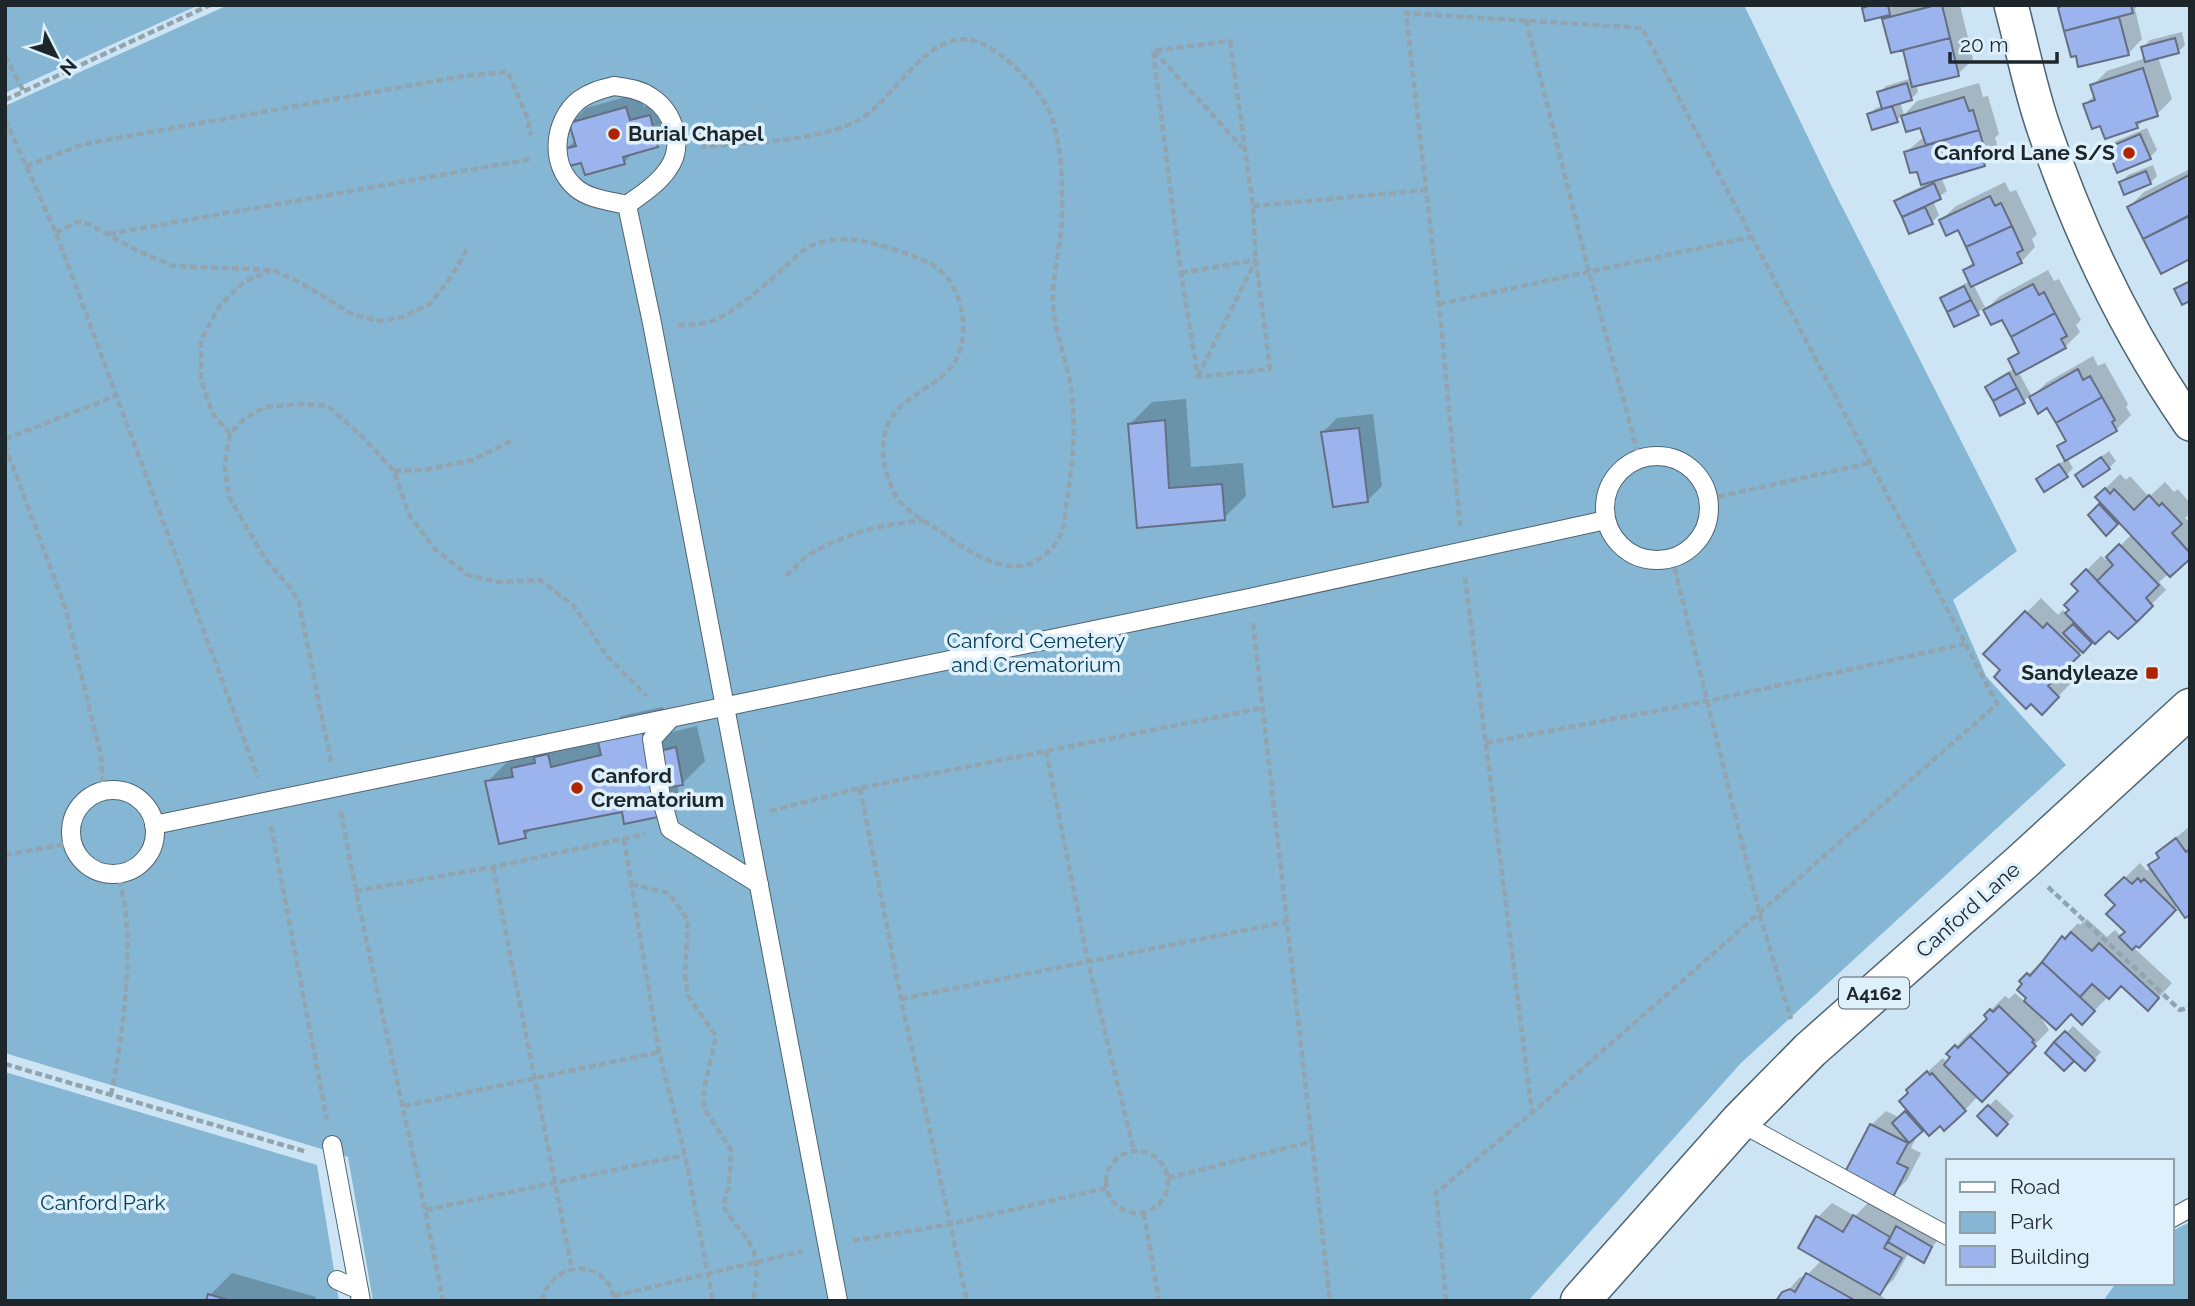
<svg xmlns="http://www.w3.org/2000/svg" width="2195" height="1306" viewBox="0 0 2195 1306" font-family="Raleway,sans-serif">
<rect width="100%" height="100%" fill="#cce4f3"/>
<path fill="#85b7d4" d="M5,5h194l-194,88z
M228,5h1516l87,180 186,366 -64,49 33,76 80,89 -325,298 -213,238h-1155l-25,-144 -343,-104v-947z
M5,1072l312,93 22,136h-334z
M2190,1222v79h-87l13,-18h56v-52z"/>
<path fill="#0003" d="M1862,5h34v2l2,-2h62l13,54 -15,15 -42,10 2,8 -7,7 -11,3 4,13 13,-14 62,-18 4,14 5,-1 11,38 -4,4 4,12 -15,15 -43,12 6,14 -14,10 6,14 -7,7 -22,10 -13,-30 6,-7 28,-13 -25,-30 19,-16 -4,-11 -14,5 -5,-15 -5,5 -28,-5 7,-7 7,-2 -4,-13 7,-7 26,-8 -7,-30 -21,-29 6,-5 -24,5z
M2063,5h75l-3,4 7,30 -14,15 -56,1 -12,-47z
M2182,32l3,13 -7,7 -20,5 14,42 -15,15 -11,4 -9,9 -36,-3 -16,-20 10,-9 -3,-9 15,-15 39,-13 -3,-11 7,-7z
M640,93l4,14 20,-6 8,30 -15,14 -22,6 -11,11 -41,-2 -17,-11 10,-9 -5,-17 15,-15z
M2147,128l10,22 -7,7 -41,-9 7,-7z
M2153,165l4,11 -7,7 -29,-1 7,-7z
M2190,169v88l-28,14 -33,-64 15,-15z
M2005,182l5,10 6,-2 21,44 -5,5 3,8 -14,15 -48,22 13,25 14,-13 48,-26 6,11 5,-2 22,41 -5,5 4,7 -15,15 -47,24 14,26 14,-14 47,-27 5,10 7,-3 23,41 -2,3 5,8 -15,15 -49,28 6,10 -6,7 -29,4 28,-20 -7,-12 8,-8 -19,-33 -9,5 -9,-16 -6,6 -37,-14 7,-7 21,-12 -5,-9 10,-9 -17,-33 -11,6 -8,-16 -7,6 -35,-15 7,-6 21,-11 -5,-11 9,-9 -15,-33 -18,-8 15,-14z
M1186,399l5,68 52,-4 3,33 -22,22 -86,8 -8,-102 22,-22z
M1373,414l9,72 -15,15 -44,-69 14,-14z
M2109,451l7,10 -7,7 -32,7z
M2120,474l6,6 4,-4 19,21 16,-15 9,10 4,-3 12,14v11l-5,4 5,5v33l-31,26 7,8 -48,47 -9,-9 -16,12 -31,31 11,10 -31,32 -56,-60 55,-55 17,17 5,-5 4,4 13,-23 -7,-7 28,-28 5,4 26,-26 -13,-14 -13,13 -16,-18 13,-12 -6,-6z
M663,707l5,26 29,-7 8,35 -22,22 -6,1 2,10 -22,22 -34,-6 -90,18 -8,8 -38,-54 22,-22 16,-3 10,-10 64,-9 22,-22z
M2190,826v87l-12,-8 -40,40 -1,-1 -4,3 39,36 -24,26 -27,-25 -39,39 -11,-10 -27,4 -2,2 7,11 -67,69 -4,-3 -13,14 -24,14 -17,3 -5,5 -8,16 10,5 -14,27 -14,14 -22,-69 15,-14 14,7 9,-8 14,-34 20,-18 3,3 6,-4 -3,-3 21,-22 4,3 16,-17 -4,-3 19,-19 4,3 6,-6 10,9 4,-4 -7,-17 21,-21 2,2 12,-17 21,-22 2,2 7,-6 20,18 8,-7 7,7 5,-5 -9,-27 -10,-10 32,-32 7,8 13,-15 -2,-3z
M2073,1026l28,26 -16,17 -11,-10 -10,10 -17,-16z
M1996,1099l18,17 -17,18 -18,-18z
M1869,1202l69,37 -15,22 -14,-9 -15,27 -16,15 11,7h-110l20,-23 8,-3 15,-15 -4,-43 14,-14 23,13z
M232,1273l84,24 -1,4h-107l2,-6z"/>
<path fill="#9bb4ed" stroke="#656e82" stroke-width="2" d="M1872,5h16l2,10 -25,6 -3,-13z
M1936,5h6l8,33 -59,15 -9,-34z
M2063,5h68l2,8 -69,18 -6,-23z
M2119,17l10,38 -51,12 -2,-11 -5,1 -7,-26z
M1950,38l9,38 -47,11 -9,-37z
M2175,38l4,15 -34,9 -4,-15z
M2143,68l15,48 -22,7 2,5 -33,11 -5,-13 -8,3 -9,-25 12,-4 -5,-15z
M1907,83l5,17 -30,9 -5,-17z
M1964,97l5,14 4,-1 6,20 -53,15 -6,-17 -14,4 -5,-16z
M1892,106l6,16 -26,8 -5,-16z
M626,107l4,13 20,-5 8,32 -35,10 2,7 -40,11 -4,-12 -12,3 -5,-17 12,-3 -7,-23z
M1979,130l6,20 -4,2 4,14 -64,19 -4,-13 -7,1 -6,-21z
M2140,134l11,25 -34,14 -10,-25z
M2146,171l5,13 -27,11 -5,-13z
M2189,175l1,40 -47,24 -16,-32z
M1934,183l7,16 -39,18 -8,-16z
M1990,196l5,10 6,-3 11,23 -46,21 -8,-17 -12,6 -7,-16z
M1925,207l8,17 -24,10 -7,-17z
M2187,217l3,2v40l-29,15 -18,-35z
M2012,226l11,24 -6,3 5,10 -51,24 -8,-17 11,-5 -8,-18z
M2190,281v20l-8,4 -8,-16z
M2033,284l6,11 5,-3 11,21 -44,24 -9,-17 -11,5 -8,-15z
M1964,286l7,14 -24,12 -7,-14z
M1971,300l8,15 -25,12 -7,-15z
M2055,313l12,23 -6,3 5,9 -50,27 -8,-16 11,-6 -8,-16z
M2078,369l5,11 7,-4 12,21 -46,26 -9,-15 -9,6 -9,-17z
M2009,373l8,15 -24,13 -8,-14z
M2017,388l8,15 -25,13 -7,-15z
M2102,397l13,23 -3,2 5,9 -52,30 -8,-15 9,-5 -10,-18z
M1165,420l4,68 53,-4 3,36 -88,8 -9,-104z
M1359,428l9,74 -35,5 -12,-75z
M2101,457l9,12 -27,18 -8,-12z
M2059,464l9,13 -24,15 -8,-13z
M2105,488l5,6 4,-5 20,21 15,-15 10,11 3,-3 20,21 -10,9 18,20v6l-20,18 -75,-80z
M2099,504l19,20 -12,12 -18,-21z
M2119,544l40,41 -13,13 7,8 -16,16 -40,-41 16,-16 -7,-8z
M2086,569l51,53 -19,17 -9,-8 -14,13 -30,-31 4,-3 -5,-5 14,-14 -7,-7z
M2025,611l18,17 4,-5 33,32 -32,31 11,11 -17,18 -11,-11 -5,5 -32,-32 6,-7 -17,-16z
M2073,624l19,19 -9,10 -20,-20z
M642,728l5,26 29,-7 7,38 -30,5 5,27 -34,7 -2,-12 -98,19 2,7 -27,6 -14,-63 28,-4 -2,-9 24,-5 -1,-6 14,-3 3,13 50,-12 -4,-18z
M2176,838l10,14 4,-3v66l-5,3 -37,-53 11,-7 -3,-5z
M2124,877l8,7 6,-6 3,4 3,-3 32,31 -37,38 -3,-2 -4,4 -13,-13 6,-5 -19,-18 9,-9 -10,-10z
M2071,932l21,19 7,-8 60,55 -11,13 -27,-25 -12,13 -17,-15 -12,13 -38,-35 20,-26 3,3z
M2042,962l53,49 -13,14 -11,-11 -15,16 -32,-29 2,-3 -9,-8 5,-6 -3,-3 8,-8 3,3z
M1999,1006l35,34 -2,2 4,4 -27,28 -39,-38 17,-17 -3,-4 6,-6 3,3z
M2065,1031l30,29 -10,11 -31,-29z
M1970,1036l39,38 -27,28 -38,-37 6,-8 -4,-3 9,-9 3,3z
M2054,1042l20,19 -10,10 -19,-18z
M1927,1071l3,4 2,-2 34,38 -22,20 -4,-5 -11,10 -30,-35 9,-8 -2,-3z
M1988,1105l20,19 -11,12 -20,-20z
M1905,1111l18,20 -14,12 -17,-20z
M1870,1124l38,19 -11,20 11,5 -15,29 -48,-25z
M1853,1215l37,22 -6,11 18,10 -22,37 -82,-47 18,-32 27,16z
M1896,1226l36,21 -8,16 -36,-21z
M1806,1273l50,28h-80l6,-9 8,-3 5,3z
M208,1294l23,7h-25z"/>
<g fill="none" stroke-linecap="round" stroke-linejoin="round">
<defs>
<path id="service" d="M614,86c13,2 25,3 37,11 23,15 34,49 17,72 -10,15 -26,25 -41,36 -17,-4 -38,-6 -51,-17 -27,-23 -23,-67 3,-88 11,-8 22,-11 35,-14z
M627,205l25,118 186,978
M1605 508a52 52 0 1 1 104 0a52 52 0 1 1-104 0Z
M671,718l-19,21 9,58 9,32 89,55
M71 832a42 42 0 1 1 84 0a42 42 0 1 1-84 0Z
M154,825l1095,-227 357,-78
M1739,1122l209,114
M332,1145l29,156
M2172,1218l18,-10
M337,1280l22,10"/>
<path id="minor" d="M2011,5c11,41 19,84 33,124 35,103 84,205 146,295"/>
<path id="primary" d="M1580,1301l159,-179 71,-72 212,-188 168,-154"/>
</defs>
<use href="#service" stroke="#4e6370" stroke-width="20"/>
<use href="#minor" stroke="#4e6370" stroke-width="36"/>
<use href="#primary" stroke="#4e6370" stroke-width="41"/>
<path stroke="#91a4b0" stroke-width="4.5" stroke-dasharray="7 3.5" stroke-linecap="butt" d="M1526,20l63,252 50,186
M1230,41l23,165 3,54 14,109 -72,8 -17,-104 -28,-222z
M1154,51l89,97
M5,56l19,36
M5,100l205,-95
M5,119l51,114 202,544
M26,166l58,-22 379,-68 45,-4 21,50 -1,8 4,5
M1253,206l172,-16
M56,233l20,-11 13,2 49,27 35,15 100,4 30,14 47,29 27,8 26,-4 27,-13 21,-27 18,-31
M109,234l422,-75
M1181,273l75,-13 -58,116
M1439,304l312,-67
M678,325c12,0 28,-1 39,-6 23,-11 51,-37 70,-54 6,-5 12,-12 18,-16 17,-11 44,-11 63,-7 20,5 50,14 68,25 27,18 35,68 19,95 -13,20 -40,30 -56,46 -24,25 -18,62 -2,90 8,12 26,22 38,30 27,17 52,40 86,38 17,-2 35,-18 41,-34 3,-10 3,-22 5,-32 6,-37 9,-75 4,-112 -5,-32 -19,-61 -18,-94 1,-27 9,-54 9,-80 1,-27 -1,-71 -10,-96 -9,-26 -45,-64 -71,-75 -51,-21 -83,54 -121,76 -40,23 -112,23 -158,28
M230,434l-17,-20 -12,-33v-41l19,-35 25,-24 24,-9
M5,439l110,-43
M5,445l60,162 36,149 2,35
M394,471l30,-1 49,-10 38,-19
M1708,499l162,-36
M1672,558l87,354 32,107
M786,576c7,-6 13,-14 20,-19 33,-22 78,-34 117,-36
M1465,577l67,536
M1253,623l77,678
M1486,743l222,-42 256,-57
M1046,751l42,211 46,189
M331,762l-32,-159 -10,-17 -24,-27 -36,-62 -4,-29 1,-15 4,-19 13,-14 22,-13 35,-3 28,2 37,33 29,32 15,44 26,34 33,26 31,7 41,-2 34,26 32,49 41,41
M860,788l41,211 66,302
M770,811l90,-23 403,-80
M341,812c30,164 71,325 102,489
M271,826l56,294
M624,839l35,213 26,103 28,146
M5,855l67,-12
M493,867l79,402
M631,884l38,9 19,28 -3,55 3,20 28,40 -12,53v19l27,42 -2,36 -6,20c11,19 29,33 33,54 3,13 -3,28 -2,41
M2048,887l132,123 10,-3
M355,891l138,-24 152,-33
M901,999l385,-77
M5,1064l302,88
M111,1095c11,-58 20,-120 15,-178 -1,-14 -5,-29 -7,-43
M404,1106l255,-54
M1106 1182a31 31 0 1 1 62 0a31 31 0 1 1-62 0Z
M1168,1178l145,-37
M426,1210l259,-55
M1144,1213l15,88
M853,1241l97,-17 156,-36
M614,1296l189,-45
M542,1301c9,-42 67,-44 72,0
M1446,1301l-10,-108 96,-80 465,-409 -355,-676 -236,-15 33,291 21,222"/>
<use href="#service" stroke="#fff" stroke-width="18"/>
<use href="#minor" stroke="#fff" stroke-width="33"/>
<use href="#primary" stroke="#fff" stroke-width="38"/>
</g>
<g fill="#af2300" stroke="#ddf0fc" stroke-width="2.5">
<circle cx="614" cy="134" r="7"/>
<circle cx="2129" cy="153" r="7"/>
<rect x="2145" y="666" width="14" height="14" rx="3.5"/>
<circle cx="577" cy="788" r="7"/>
</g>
<g text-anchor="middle" stroke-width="7" stroke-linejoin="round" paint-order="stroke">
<rect fill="#ddf0fc" stroke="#57636a" stroke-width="2" x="1839" y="977.5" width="70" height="31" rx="5"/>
<g font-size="19" font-weight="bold" fill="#1d262b">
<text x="1874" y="1000">A4162</text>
</g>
<g font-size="21" font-weight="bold" fill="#1d262b" stroke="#ddf0fc" text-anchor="start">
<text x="628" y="141">Burial Chapel</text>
<text x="2115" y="160" text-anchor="end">Canford Lane S/S</text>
<text x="2138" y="680" text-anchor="end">Sandyleaze</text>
<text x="591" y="783">Canford<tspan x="591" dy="24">Crematorium</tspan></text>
</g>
<g font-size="21" fill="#003a53" stroke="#ddf0fc">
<text x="1036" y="648">Canford Cemetery<tspan x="1036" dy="24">and Crematorium</tspan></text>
<text x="103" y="1210">Canford Park</text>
</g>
<g font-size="21" fill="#1d262b" stroke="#ddf0fc">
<text transform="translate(1968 910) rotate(-42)" y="7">Canford Lane</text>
</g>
</g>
<rect width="2195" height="1306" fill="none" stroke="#1d262b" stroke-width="14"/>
<rect x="1946" y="1159" width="228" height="126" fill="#ddf0fc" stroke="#909fa8" stroke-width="2"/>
<rect x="1960" y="1182" width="35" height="10" fill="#ffffff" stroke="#909fa8" stroke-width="2"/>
<text x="2010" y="1194" font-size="21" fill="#1d262b">Road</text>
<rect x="1960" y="1212" width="35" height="21" fill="#85b7d4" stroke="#909fa8" stroke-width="2"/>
<text x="2010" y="1229" font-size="21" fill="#1d262b">Park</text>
<rect x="1960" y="1246" width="35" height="21" fill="#9bb4ed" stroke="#909fa8" stroke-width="2"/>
<text x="2010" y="1264" font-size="21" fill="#1d262b">Building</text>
<g transform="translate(56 56) rotate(132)" stroke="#ddf0fc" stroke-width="5" paint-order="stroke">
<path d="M0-5L12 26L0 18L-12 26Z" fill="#1d262b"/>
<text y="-10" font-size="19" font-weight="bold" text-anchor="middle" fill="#1d262b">N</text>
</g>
<path d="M1950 52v10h107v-10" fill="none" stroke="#1d262b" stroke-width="3.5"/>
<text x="1960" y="52" font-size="21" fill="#1d262b" stroke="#ddf0fc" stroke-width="5" paint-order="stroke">20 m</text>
</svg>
